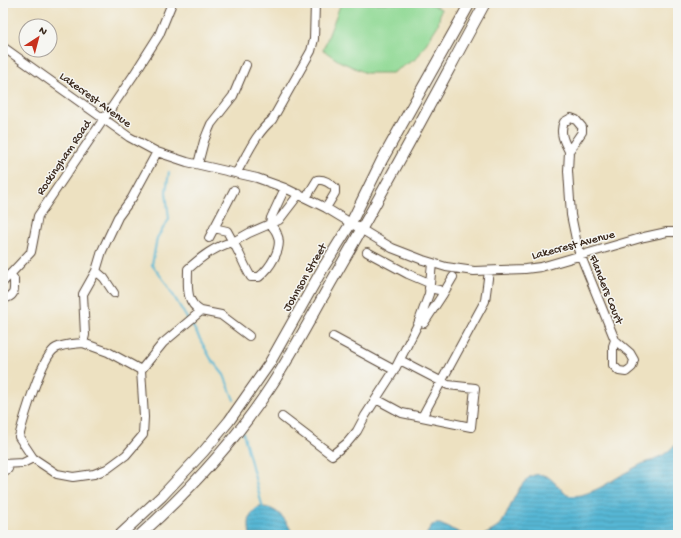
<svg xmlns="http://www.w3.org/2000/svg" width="681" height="538" viewBox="0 0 681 538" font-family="'Gochi Hand',sans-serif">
<defs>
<pattern id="water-rules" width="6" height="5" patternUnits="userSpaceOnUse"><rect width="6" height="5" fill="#57b7d5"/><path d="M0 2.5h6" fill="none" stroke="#4995ac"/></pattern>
</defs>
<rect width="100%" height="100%" fill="#f6f6f2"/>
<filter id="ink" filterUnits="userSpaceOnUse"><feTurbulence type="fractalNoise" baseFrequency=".025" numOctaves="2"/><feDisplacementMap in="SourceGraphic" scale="8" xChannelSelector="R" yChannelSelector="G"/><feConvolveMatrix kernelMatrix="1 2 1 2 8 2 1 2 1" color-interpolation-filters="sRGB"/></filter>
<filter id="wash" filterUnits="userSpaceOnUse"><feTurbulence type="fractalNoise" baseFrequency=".012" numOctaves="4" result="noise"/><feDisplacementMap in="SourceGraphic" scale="16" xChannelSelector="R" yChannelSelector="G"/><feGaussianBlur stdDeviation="0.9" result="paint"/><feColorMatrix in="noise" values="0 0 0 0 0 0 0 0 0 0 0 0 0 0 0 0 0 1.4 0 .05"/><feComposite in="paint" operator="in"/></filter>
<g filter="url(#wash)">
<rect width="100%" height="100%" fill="#ede1c1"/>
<path fill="#90d994" stroke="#668259" d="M341,3h88l12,6 -3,16 -21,33 -25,15h-26l-27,-12 -16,-11z"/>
<path fill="url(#water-rules)" stroke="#49707a" d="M678,444v91h-194c5,-3 11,-5 16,-10 11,-12 20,-60 46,-49 6,2 15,14 21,19 20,5 48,-17 65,-26 10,-6 21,-9 31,-14 6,-3 9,-9 15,-11z
M259,507c18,-1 28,13 34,28h-43c-2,-11 -2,-22 9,-28z
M436,524h4l25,11h-39l6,-10z"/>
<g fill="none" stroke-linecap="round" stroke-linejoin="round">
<path stroke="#57b7d5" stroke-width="2" d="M169,172l-3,20 3,27 -12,19 -5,27 14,18 22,37
M191,323l20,36 13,16 10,25
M243,432l20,77"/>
</g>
</g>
<g filter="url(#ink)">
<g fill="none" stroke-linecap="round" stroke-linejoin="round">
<defs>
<path id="minor" d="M3,47l126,90 28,15 30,10 70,16 28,10 41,20 66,40 31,12 23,7 28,4 51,-2 16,-2 103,-30 23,-5h11
M569,151c-5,-9 -10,-19 -5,-29l7,-4 5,2 6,7v5l-13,19 -1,20 3,44 7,34 37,91 -2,6v19l6,6 7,1 6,-5 2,-7 -4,-7 -15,-13
M198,164l6,-23 4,-10 3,-7 22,-28 13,-31
M237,172c10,-17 19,-39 35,-52l39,-69 3,-12 1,-36
M306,198l11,-18c7,-1 13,3 18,8v5l-9,15
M214,228l13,3 6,11 16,-9 30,-13 20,-26
M209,238l25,-48
M367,252l41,22 21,9
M3,282l28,-30 7,-36 95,-140 26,-41 13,-32
M114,293l-10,-15 -8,-7 6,-20 16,-34 14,-19 25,-46
M443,294l10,-17
M3,299c13,-3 11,-8 11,-20l-4,-5
M201,311c-16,-9 -13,-25 -13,-42 13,-12 27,-23 45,-27 7,11 11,24 18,35h8c10,-8 25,-29 18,-43 -1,-4 -5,-7 -7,-11l1,-5 14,-30
M424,323l19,-29 -4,-4 -10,-2
M333,337l61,33
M83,343l25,9 33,18 3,47 -1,18 -17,20 -19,14 -13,5 -21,3 -16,-3 -24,-16 -14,-21c4,-16 23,-82 37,-89 8,-4 18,-4 27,-5l2,-8 -2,-41 13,-23
M400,360l48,25 27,3 -4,39 -49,-10
M141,370l22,-27 38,-32 20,4 28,21
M376,399l26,14 20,4 63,-116 4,-30
M282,417l50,38 15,-12 10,-12 8,-15 29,-45 24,-47 11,-30 3,-31
M3,464l20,-1 10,-5
M3,465l5,4 -5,3"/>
<path id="major" d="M120,535l42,-39 42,-45 25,-30 40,-57 54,-96 28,-45 31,-63 88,-157
M140,535c49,-44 95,-94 131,-149 24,-37 44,-76 66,-114 51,-88 99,-179 148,-269"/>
</defs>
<use href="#minor" stroke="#564536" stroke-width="10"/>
<use href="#major" stroke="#564536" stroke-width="12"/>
<use href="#minor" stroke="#fff" stroke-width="8"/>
<use href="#major" stroke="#fff" stroke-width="10"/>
</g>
</g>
<g text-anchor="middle" stroke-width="3" stroke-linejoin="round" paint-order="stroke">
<g font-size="12" fill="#3b2a1e" stroke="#f6f6f2">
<text transform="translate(96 99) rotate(36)" y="4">Lakecrest Avenue</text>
<text transform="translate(63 157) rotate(-56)" y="4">Rockingham Road</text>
<text transform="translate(573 244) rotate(-15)" y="4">Lakecrest Avenue</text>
<text transform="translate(304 277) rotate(-60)" y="4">Johnson Street</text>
<text transform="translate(607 289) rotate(68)" y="4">Flanders Court</text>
</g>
</g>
<rect width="681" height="538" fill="none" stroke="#f6f6f2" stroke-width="16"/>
<g transform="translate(38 38) rotate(36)"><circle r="19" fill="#f6f6f2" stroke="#aba49d"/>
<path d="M0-3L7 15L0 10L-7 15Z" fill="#c8321e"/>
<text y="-6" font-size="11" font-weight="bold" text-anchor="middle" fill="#3b2a1e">N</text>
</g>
</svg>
